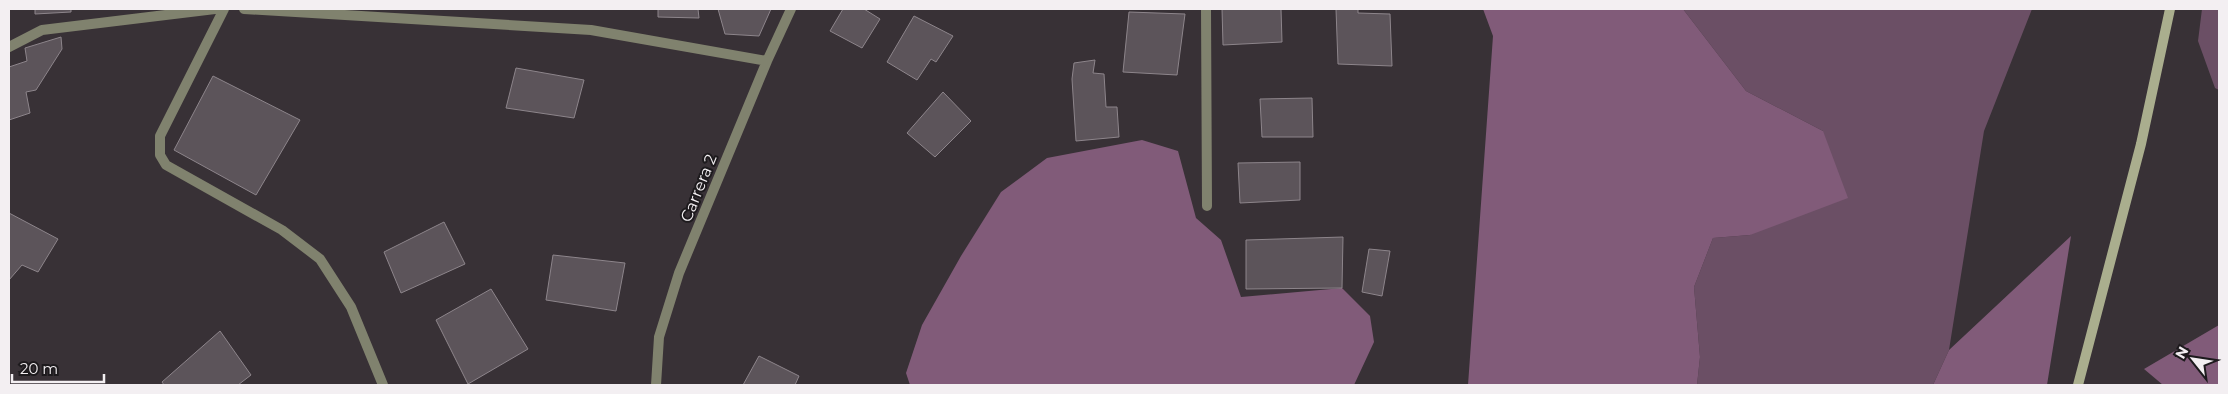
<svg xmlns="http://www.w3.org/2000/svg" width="2228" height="394" viewBox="0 0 2228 394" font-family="Montserrat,sans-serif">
<rect width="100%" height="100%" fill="#383136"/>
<path fill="#6b4f65" d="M1683,9h349l-48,122 -35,219 -16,35h-236l3,-28 -6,-70 19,-49 37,-3 73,-104 -77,-40z
M2202,9h17v81l-4,-2 -17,-47z"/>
<path fill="#815b79" d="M1483,9h200l63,82 77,40 25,67 -98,37 -37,3 -19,49 6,70 -3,28h-229l25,-349z
M1142,140l36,11 18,67 25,22 20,57 101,-9 28,28 4,26 -20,43h-444l-4,-12 16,-48 39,-69 40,-64 46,-34z
M2071,236l-24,149h-114l16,-35z
M2219,325v60h-56l-19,-16z"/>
<path fill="#5c545a" stroke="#8d858b" d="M35,9h36v3l-36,2z
M658,9h40l1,9 -41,-1z
M718,9h53l-12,27 -34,-2z
M843,9h21l16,10 -18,29 -32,-17z
M1222,9h59l1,33 -59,3z
M1336,9h22v4l32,1 2,52 -54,-2z
M1129,12l56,2 -8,61 -54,-3z
M914,16l39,20 -17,26 -5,-3 -14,21 -30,-18z
M61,37l1,12 -26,41 -10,2 4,21 -21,7v-53l18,-6 -2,-13z
M1095,60l-2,13 11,1 2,33h11l2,30 -43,4 -4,-62 2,-16z
M516,68l68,12 -10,38 -68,-10z
M213,76l87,44 -44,75 -82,-45z
M943,92l28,29 -36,36 -28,-24z
M1312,98l1,39h-51l-2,-38z
M1300,162v38l-60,3 -2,-40z
M9,213l49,26 -20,33 -16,-7 -13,15z
M444,222l21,42 -64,29 -17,-41z
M1343,237l-1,51 -96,1v-49z
M1369,249l21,2 -8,45 -20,-4z
M553,255l72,8 -9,48 -70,-11z
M491,289l37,60 -60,35 -32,-64z
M220,331l31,44 -13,10h-74l-2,-3z
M759,356l40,20 -4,9h-52z"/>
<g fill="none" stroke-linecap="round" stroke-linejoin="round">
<path stroke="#80826e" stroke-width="10" d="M224,9l-64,127v19l6,10 116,65 38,29 31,48 32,78
M244,9l347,21 176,31
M1206,9l1,197
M9,47l33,-17 173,-21
M656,385l3,-48 20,-64 88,-212 24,-52"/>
<path stroke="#aaae8e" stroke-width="10" d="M2078,385l63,-241 29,-135"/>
</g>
<g text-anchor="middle" stroke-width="4" stroke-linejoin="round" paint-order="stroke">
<g font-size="16" fill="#f3eff2" stroke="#1d1a1d">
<text transform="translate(698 188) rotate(-68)" y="6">Carrera 2</text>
</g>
</g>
<rect width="2228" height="394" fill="none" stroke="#f3eff2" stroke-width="20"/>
<g transform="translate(2193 359) rotate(300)" stroke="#1d1a1d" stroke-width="4" paint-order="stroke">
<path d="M0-4L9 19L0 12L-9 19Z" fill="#f3eff2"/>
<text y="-8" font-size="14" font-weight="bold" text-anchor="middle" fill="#f3eff2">N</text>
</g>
<path d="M12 374v8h92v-8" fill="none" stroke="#f3eff2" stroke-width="2.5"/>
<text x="20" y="374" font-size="15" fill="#f3eff2" stroke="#1d1a1d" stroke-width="4" paint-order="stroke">20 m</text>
</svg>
